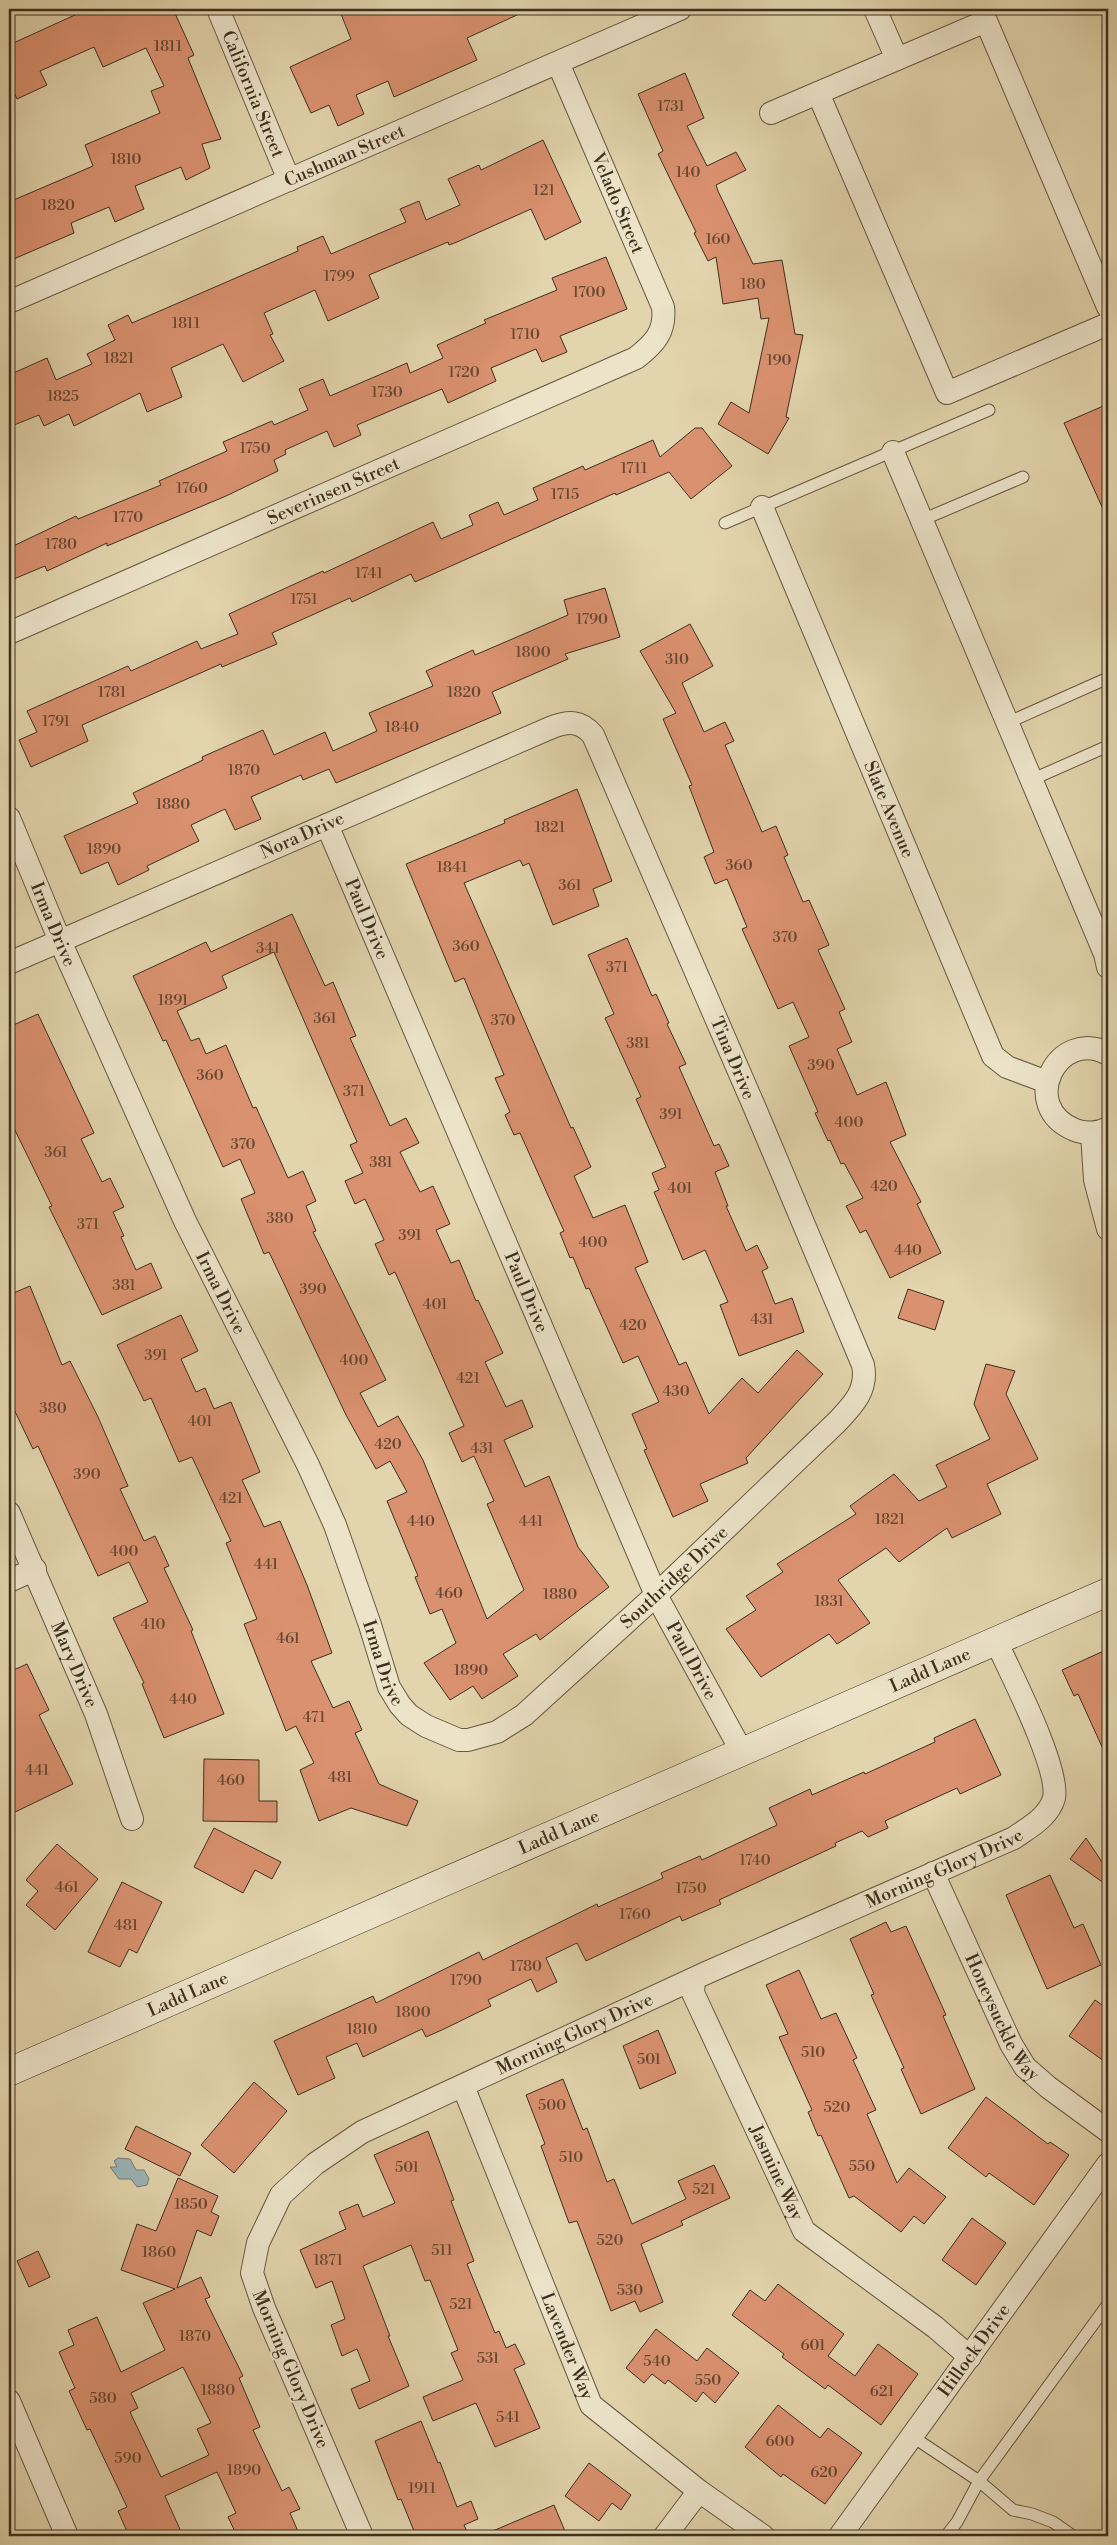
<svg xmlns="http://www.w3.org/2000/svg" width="1117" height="2545" viewBox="0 0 1117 2545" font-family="'Libre Bodoni',serif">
<rect width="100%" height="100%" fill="#e2d4ac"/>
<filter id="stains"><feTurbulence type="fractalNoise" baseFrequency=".004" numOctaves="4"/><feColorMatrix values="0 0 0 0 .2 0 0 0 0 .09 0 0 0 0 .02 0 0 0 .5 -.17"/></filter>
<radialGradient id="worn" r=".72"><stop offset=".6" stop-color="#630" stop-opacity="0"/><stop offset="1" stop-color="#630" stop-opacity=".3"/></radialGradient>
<path fill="#9ab5b6" stroke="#757f79" d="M118,2158l12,1 6,11h8l5,9 -2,6 -10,2 -6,-8h-12l-9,-12h7l-3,-6z"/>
<path fill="#da9170" stroke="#3e2f1e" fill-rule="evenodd" d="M88,9h85l21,46 -6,3 33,81 -19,5 8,24 -24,12 -5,-13 -46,19 9,23 -29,13 -6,-15 -38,16 3,10 -65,28v-59l84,-36 -8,-21 75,-32 -9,-22 13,-5 -18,-38 -43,19 -9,-20 -54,24 7,14 -30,14 -8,-18v-36z
M339,9h191l-63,29 10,22 -83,37 -6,-16 -32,14 8,19 -26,12 -9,-21 -18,8 -21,-46 61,-28z
M685,73l19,45 -17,8 20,40 29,-14 10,18 -30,15 2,6 35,73 29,-4 13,74 8,1 -17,82 3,1 -21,36 -50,-30 13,-22 18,11 20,-95 -8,1 -3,-21 -35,6 -7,-47 -8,4 -14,-28 2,-1 -38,-78 5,-3 -25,-57z
M543,140l38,82 -36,18 -14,-31 -74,33 -8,3 -1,-3 -79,33 10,23 -51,23 -13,-31 -51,23 9,21 -3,1 14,26 -41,21 -20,-38 -52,24 11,29 -35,15 -7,-19 -66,33 -5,-12 -25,12 -5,-11 -30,12v-52l38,-17 9,22 36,-16 -5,-10 28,-14 -7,-15 20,-10 4,8 166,-72 -1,-4 26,-11 8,18 75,-32 -6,-13 19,-8 7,19 34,-15 -12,-26 31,-14 2,5z
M606,257l21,52 -67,27 7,16 -25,10 -6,-13 -45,19 5,13 -48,22 -6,-14 -85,36 4,10 -27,12 -7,-16 -42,19 1,4 -12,6 4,11 -52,25 -119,50v-3l-60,28 -2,-5 -36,15v-33l67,-32 2,3 83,-34 -2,-4 68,-30 -4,-9 49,-21 2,4 34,-15 -9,-21 24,-10 7,17 77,-33 3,10 33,-15 -6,-13 49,-22 -2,-3 73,-30 -5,-12z
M1108,404v116l-44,-97z
M695,428h7l30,38 -41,33 -22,-27 -53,23 -1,-2 -200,89 -4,-8 -59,28 -2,-4 -78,35 5,11 -55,23 -1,-3 -139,61 6,16 -57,26 -12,-27 18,-8 -10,-21 101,-45 3,5 66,-30 4,8 37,-15 -9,-20 94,-43 1,2 109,-51 8,17 32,-14 -4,-10 29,-13 6,13 34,-15 -5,-12 50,-22 2,4 68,-30 7,17z
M605,588l15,49 -55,17 3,5 -76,33 9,21 -165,70 -7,-14 -26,11 -2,-5 -50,22 10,22 -26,11 -10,-21 -34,16 8,16 -52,25 2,4 -31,15 -10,-23 -27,12 -17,-38 74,-33 -5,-10 70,-33 -1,-3 61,-27 11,25 51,-23 8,19 44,-20 -8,-18 64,-27 -7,-15 47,-21 2,5 93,-40 -4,-15z
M690,624l23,42 -31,17 22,49 21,-10 9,19 -9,4 37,87 14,-6 12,29 -4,2 19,45 6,-2 20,45 -11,5 27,59 -6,3 13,30 -15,7 20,46 29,-13 20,53 -16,7 31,60 -4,2 24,49 -51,25 -24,-48 -6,3 -14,-27 17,-8 -19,-35 -3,1 -11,-24 -2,1 -13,-28 3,-1 -29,-66 20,-9 -16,-35 -15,7 -36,-80 5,-2 -20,-48 -12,5 -11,-27 10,-5 -25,-66 3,-1 -29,-66 13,-6 -36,-62z
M577,789l35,92 -19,8 6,17 -46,19 -24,-62 -6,3 -3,-6 -56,23 107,245 2,-1 18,40 -17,9 19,42 32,-13 23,57 -13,6 44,97 7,-3 23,52 33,-36 16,15 39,-43 26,24 -77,84 2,5 -48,21 8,17 -35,16 -29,-67 3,-1 -15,-35 27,-12 -21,-46 -15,7 -34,-75 -3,1 -13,-32 -3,1 -10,-25 4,-2 -44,-98 -6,2 -9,-20 5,-3 -15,-34 9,-3 -40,-97 -9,4 -49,-118 99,-41 -1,-3z
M292,914l33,72 8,-4 23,54 -6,2 40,88 16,-8 13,25 -19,9 20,40 13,-6 17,38 -14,6 15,33 8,-3 17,41 2,-1 25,53 -18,9 21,45 16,-7 11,27 -29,13 21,47 24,-11 29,71 31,40 -69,53 -4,-6 -33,20 15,22 -36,23 -9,-13 -23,14 -26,-37 32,-20 -14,-34 -12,5 -15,-37 3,-1 -31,-75 20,-9 -17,-31 -14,8 -30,-54 -77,-163 -5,2 -23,-55 14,-6 -15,-34 -17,8 -57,-127 -3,1 -30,-65 73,-34 5,10zM274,952l83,190 -7,3 13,28 -18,8 10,23 10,-5 19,41 -9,4 14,31 6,-3 69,154 -15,7 13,29 12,-6 20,45 -7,3 37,86 -37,29 -64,-159 -25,-44 -20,11 -18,-34 26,-13 -73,-148 3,-1 -10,-25 10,-5 -13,-30 -15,7 -32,-71 -3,1 -27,-63 -20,9 -7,-16 -8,3 -14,-30 50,-23 -5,-12z
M627,938l25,58 4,-2 13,29 -2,1 19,40 -7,3 35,79 5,-2 10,22 -14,6 13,34h-2l20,45 11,-6 11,23 -6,3 13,33 17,-6 12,34 -65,24 -19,-51 8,-3 -23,-52 -22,10 -29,-68 5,-2 -7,-17 14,-6 -30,-68 5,-2 -36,-79 9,-4 -26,-59z
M38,1014l56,119 -13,6 21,43 8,-4 14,29 -11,5 11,24 -3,1 15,33 15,-7 11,25 -60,27 -53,-108 3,-1 -43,-88v-91z
M30,1286l32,79 8,-4 28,56 30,69 -8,3 24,52 11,-5 14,30 -5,2 29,62 -2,1 33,83 -60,24 -22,-54 2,-1 -31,-65 35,-16 -19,-40 -31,14 -60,-130 -5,3 -24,-50v-104z
M908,1289l36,12 -9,29 -37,-12z
M181,1315l17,36 -17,8 15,33 9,-4 9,21 17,-7 29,70 -18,8 22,47 16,-6 27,64 25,68 -21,8 22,47 16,-7 13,29 -7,3 24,51 39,17 -11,25 -56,-18 -32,13 -19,-51 14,-7 -18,-37 -10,5 -42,-107 13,-5 -31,-76 5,-2 -39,-84 -13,5 -28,-64 -7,3 -27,-56z
M986,1364l29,7 -9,23 32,65 -51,25 14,30 -49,24 -5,-10 -48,34 -13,-14 -48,32 32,43 -33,21 -8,-10 -68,43 -35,-48 30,-19 -10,-14 37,-24 -6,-8 79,-50 -6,-8 44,-32 25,27 28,-14 -11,-22 54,-26 -16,-35z
M1108,1649v111l-30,-66 -4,2 -12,-26z
M27,1664l22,46 -10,5 34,69 -64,31v-143z
M975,1719l26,56 -41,19 -3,-6 -72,33 3,7 -20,9 -6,-6 -27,12 1,3 -117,54 2,4 -39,17 -2,-5 -94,45 -9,-18 -31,15 11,24 -20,10 -6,-13 -43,21 3,6 -47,23 -18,8 -4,-8 -59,28 -6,-14 -31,14 9,21 -37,17 -24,-54 99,-45 3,7 103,-51 4,8 114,-56 1,3 65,-29 -2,-5 39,-17 2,4 75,-35 -8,-17 41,-19 2,6 52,-23 1,2 70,-32 -1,-4z
M204,1759l55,1v41h18v21l-74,-1z
M214,1828l67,34 -9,17 -17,-9 -12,23 -49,-26z
M1086,1838l22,33v15l-38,-27z
M57,1844l41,35 -43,51 -29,-25 12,-14 -12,-11z
M1050,1875l24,53 9,-4 18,41 -54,24 -41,-94z
M122,1882l40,20 -25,51 -8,-4 -9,18 -32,-15z
M886,1922l5,10 15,-6 40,89 -3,1 32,73 -54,25 -20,-45 3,-1 -33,-73 3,-1 -24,-55z
M799,1970l22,49 15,-6 21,45 -4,2 23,50 -9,4 30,69 12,-15 37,29 -22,27 -10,-8 -13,16 -47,-36 -5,2 -28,-63 -3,1 -10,-24 4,-2 -33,-73 9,-3 -22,-49z
M1095,2000l13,9v55l-39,-28z
M658,2030l18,43 -36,16 -17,-43z
M563,2079l20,51 4,-2 20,54 7,-3 18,45 54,-25 -8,-18 36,-16 16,33 -49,23 2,4 -42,19 22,58 -23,10 -5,-11 -24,10 -34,-90 -8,2 -28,-77 4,-2 -19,-49z
M254,2082l33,29 -53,62 -33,-28z
M986,2097l62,47 2,-2 19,13 -35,50 -45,-32 -3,4 -38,-29z
M136,2126l55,27 -11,23 -55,-27z
M428,2131l26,69 -3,1 23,60 -7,3 28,69 4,-2 7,17 9,-4 10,20 -11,5 26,59 -45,19 -19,-44 -43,18 -10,-24 40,-17 -12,-27 7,-3 -28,-70 -5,1 -14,-36 -48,21 27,70h-2l21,50 -50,23 -8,-20 19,-8 -13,-32 -15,7 -11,-31 14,-6 -13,-38 -16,7 -16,-38 46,-21 -7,-17 19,-8 5,13 32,-14 -21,-48z
M178,2178l40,18 -7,16 8,4 -8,20 -14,-6 -20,58 24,-11 9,20 -5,2 38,77 -4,2 21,49 -7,3 29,61 7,-4 11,22 -10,4 10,23h-63l-9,-19 8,-4 -19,-41 -52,24 18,40h-54l-11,-25 9,-4 -37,-78 -3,1 -18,-39 6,-3 -16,-36 15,-7 -6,-15 29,-13 24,55 44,-22 -22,-47 32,-14 -54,-19 16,-46 19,7zM183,2367l28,56 -14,6 12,26 -48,22 -31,-65 8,-4 -7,-15z
M972,2218l34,25 -30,42 -34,-25z
M38,2251l12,26 -21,10 -12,-26z
M778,2284l66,50 -16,22 27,20 23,-32 40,30 -37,51 -53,-40 -3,4 -43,-32 2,-3 -52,-39 18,-25 15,11z
M656,2329l41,32 10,-13 32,25 -24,30 -12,-11 -7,10 -28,-22 -3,4 -13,-10 -8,9 -18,-15z
M778,2405l42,33 8,-10 34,25 -37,51 -42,-30 -2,3 -36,-30z
M421,2421l17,42 2,-1 17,45 14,-6 7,18 -14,6 5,11h-53l-15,-37 -3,1 -23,-59z
M589,2463l42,32 -10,15 -9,-7 -13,18 -34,-25z
M554,2505l13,31h-86z"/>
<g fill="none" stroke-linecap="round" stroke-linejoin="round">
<defs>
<path id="lane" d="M922,520l101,-43
M725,523l264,-113
M1007,723l101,-45
M1031,780l77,-34
M913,2437l66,44 -22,41 -11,14
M1073,2536l-20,-14 -21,-8 -19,-4 -34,-29 129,-177"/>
<g id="street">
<path id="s1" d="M218,9l71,171"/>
<path d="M875,9l22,50"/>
<path d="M818,93l129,300 161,-69"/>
<path d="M771,113l215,-92 122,286"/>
<path id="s2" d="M9,302l671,-293"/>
<path d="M893,452l212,502 3,13"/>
<path id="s3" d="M762,507l231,549 14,11 40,15"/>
<path id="s4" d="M9,633l627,-275c18,-14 30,-26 27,-51l-105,-244"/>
<path id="s5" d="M9,818l51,123 125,280 123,244 27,60 35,100 19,62 11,18 9,10 17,11 33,14h9l29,-8 27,-17 132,-120 181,-173c16,-17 31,-32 26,-57l-109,-259 -161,-371c-13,-15 -25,-14 -43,-7l-490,213 -51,22"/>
<path id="s6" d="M327,825l329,770 86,157"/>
<path d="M1108,1054c-50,-28 -91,53 -33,76 10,4 24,3 33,-2"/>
<path d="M1092,1133l3,47 13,49"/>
<path id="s7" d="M9,1513l87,201 36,105"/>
<path d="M9,1581l26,-12"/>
<path id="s8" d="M933,1873l78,171 14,23 23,20 60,44"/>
<path id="s9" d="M694,1979l-1,14 111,238 131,96 35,30"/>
<path id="s10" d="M463,2086l128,319 108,86 64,45"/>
<path d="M9,2401l58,135"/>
<path id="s11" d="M362,2536l-98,-228 -12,-35 6,-30 23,-48 34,-31 47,-32 344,-159 308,-135c14,-10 35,-21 40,-40 6,-30 -44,-126 -58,-157"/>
<path d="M665,2536l34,-45"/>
<path id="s12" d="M840,2536l268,-372"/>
</g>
<g id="secondary">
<path id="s13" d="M9,2072l1099,-480"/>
</g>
</defs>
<use href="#lane" stroke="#675842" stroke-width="13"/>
<use href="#street" stroke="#675842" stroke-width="24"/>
<use href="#secondary" stroke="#3e2f1e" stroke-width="29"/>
<use href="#lane" stroke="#ece3c9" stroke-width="11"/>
<use href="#street" stroke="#ece3c9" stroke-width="22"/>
<use href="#secondary" stroke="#ece3c9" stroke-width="28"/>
</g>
<g text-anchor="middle" stroke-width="4.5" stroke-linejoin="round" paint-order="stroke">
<g font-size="15" fill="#654832">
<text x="168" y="51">1811</text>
<text x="671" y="111">1731</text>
<text x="126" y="164">1810</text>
<text x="688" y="177">140</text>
<text x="544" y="195">121</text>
<text x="58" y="210">1820</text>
<text x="718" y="244">160</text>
<text x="339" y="281">1799</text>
<text x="753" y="289">180</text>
<text x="589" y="297">1700</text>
<text x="186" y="328">1811</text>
<text x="525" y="339">1710</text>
<text x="119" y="363">1821</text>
<text x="779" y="365">190</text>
<text x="464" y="377">1720</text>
<text x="387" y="397">1730</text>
<text x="63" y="401">1825</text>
<text x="255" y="453">1750</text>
<text x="634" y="473">1711</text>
<text x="192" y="493">1760</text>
<text x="565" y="499">1715</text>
<text x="128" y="522">1770</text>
<text x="61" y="549">1780</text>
<text x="369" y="578">1741</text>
<text x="304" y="604">1751</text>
<text x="592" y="624">1790</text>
<text x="533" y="657">1800</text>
<text x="677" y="664">310</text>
<text x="112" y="697">1781</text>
<text x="464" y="697">1820</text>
<text x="56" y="726">1791</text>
<text x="402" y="732">1840</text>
<text x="244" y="775">1870</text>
<text x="173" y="809">1880</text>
<text x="550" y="832">1821</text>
<text x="104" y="854">1890</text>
<text x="739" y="870">360</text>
<text x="452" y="872">1841</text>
<text x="570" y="890">361</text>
<text x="785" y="942">370</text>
<text x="466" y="951">360</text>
<text x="268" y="953">341</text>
<text x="617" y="972">371</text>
<text x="173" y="1005">1891</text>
<text x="325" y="1023">361</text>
<text x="503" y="1025">370</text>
<text x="638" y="1048">381</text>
<text x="821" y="1070">390</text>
<text x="210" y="1080">360</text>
<text x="354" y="1096">371</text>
<text x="671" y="1119">391</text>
<text x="849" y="1127">400</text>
<text x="243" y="1149">370</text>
<text x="56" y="1157">361</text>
<text x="381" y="1167">381</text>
<text x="884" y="1191">420</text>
<text x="680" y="1193">401</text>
<text x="280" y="1223">380</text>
<text x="88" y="1229">371</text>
<text x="410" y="1240">391</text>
<text x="593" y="1247">400</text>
<text x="908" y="1255">440</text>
<text x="124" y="1290">381</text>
<text x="313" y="1294">390</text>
<text x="435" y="1309">401</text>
<text x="762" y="1324">431</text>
<text x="633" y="1330">420</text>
<text x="156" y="1360">391</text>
<text x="354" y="1365">400</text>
<text x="468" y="1383">421</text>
<text x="676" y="1396">430</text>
<text x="53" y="1413">380</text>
<text x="200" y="1426">401</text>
<text x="388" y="1449">420</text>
<text x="482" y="1453">431</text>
<text x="87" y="1479">390</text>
<text x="231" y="1503">421</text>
<text x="890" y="1524">1821</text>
<text x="421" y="1526">440</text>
<text x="531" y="1526">441</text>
<text x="124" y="1556">400</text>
<text x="266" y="1569">441</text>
<text x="449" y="1598">460</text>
<text x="560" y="1599">1880</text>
<text x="829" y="1606">1831</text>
<text x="153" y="1629">410</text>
<text x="288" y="1643">461</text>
<text x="471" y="1675">1890</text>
<text x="183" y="1704">440</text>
<text x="314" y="1722">471</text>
<text x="37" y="1775">441</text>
<text x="340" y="1782">481</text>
<text x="231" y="1785">460</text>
<text x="755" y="1865">1740</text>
<text x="67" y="1892">461</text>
<text x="691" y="1893">1750</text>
<text x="635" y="1919">1760</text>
<text x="126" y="1930">481</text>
<text x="526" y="1971">1780</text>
<text x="466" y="1985">1790</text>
<text x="413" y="2017">1800</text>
<text x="362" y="2034">1810</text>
<text x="813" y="2057">510</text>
<text x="649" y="2064">501</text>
<text x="552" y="2110">500</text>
<text x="837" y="2112">520</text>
<text x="571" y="2162">510</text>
<text x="862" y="2171">550</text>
<text x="407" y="2172">501</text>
<text x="704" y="2194">521</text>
<text x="191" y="2209">1850</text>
<text x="610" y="2245">520</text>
<text x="442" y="2255">511</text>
<text x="159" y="2257">1860</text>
<text x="328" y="2265">1871</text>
<text x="630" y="2295">530</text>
<text x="461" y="2309">521</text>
<text x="195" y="2341">1870</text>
<text x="813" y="2350">601</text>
<text x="488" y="2363">531</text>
<text x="657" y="2366">540</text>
<text x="708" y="2385">550</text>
<text x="218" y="2395">1880</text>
<text x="882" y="2396">621</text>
<text x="103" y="2403">580</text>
<text x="508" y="2422">541</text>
<text x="780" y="2446">600</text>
<text x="128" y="2463">590</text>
<text x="244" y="2475">1890</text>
<text x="824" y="2477">620</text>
<text x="422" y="2493">1911</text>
</g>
<g font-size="18" fill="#3e2f1e" stroke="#ece3c9">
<text dy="6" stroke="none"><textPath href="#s1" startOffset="92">California Street</textPath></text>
<text dy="6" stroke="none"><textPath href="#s2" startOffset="366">Cushman Street</textPath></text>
<text transform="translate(618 203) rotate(67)" y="6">Velado Street</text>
<text dy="6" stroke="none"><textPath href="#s4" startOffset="354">Severinsen Street</textPath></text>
<text dy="6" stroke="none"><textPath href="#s3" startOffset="328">Slate Avenue</textPath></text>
<text transform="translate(302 835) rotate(-24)" y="6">Nora Drive</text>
<text dy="6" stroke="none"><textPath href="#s6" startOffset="102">Paul Drive</textPath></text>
<text dy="6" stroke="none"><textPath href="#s5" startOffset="115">Irma Drive</textPath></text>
<text transform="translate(733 1058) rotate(67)" y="6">Tina Drive</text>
<text dy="6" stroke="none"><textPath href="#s5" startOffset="520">Irma Drive</textPath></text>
<text dy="6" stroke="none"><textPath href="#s6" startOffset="508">Paul Drive</textPath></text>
<text dy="6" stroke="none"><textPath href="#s5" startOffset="1315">Southridge Drive</textPath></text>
<text dy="6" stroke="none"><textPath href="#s5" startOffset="925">Irma Drive</textPath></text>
<text dy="6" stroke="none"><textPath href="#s6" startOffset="912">Paul Drive</textPath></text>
<text dy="6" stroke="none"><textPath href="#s7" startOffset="165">Mary Drive</textPath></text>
<text dy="6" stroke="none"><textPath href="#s13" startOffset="1005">Ladd Lane</textPath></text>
<text dy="6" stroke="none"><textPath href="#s13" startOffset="600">Ladd Lane</textPath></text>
<text dy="6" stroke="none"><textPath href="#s11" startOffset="1111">Morning Glory Drive</textPath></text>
<text dy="6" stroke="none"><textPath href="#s13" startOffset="195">Ladd Lane</textPath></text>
<text dy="6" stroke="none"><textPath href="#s8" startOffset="160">Honeysuckle Way</textPath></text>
<text dy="6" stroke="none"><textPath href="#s11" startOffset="706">Morning Glory Drive</textPath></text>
<text dy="6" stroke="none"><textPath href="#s9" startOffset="212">Jasmine Way</textPath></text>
<text dy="6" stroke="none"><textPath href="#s10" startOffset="280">Lavender Way</textPath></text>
<text dy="6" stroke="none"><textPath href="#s12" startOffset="229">Hillock Drive</textPath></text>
<text transform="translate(291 2369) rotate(67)" y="6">Morning Glory Drive</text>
</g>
</g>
<rect width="1117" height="2545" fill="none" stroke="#e2d4ac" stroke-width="30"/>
<rect x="10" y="10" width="1097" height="2525" fill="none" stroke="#3e2f1e" stroke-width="2.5"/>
<rect x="15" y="15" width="1087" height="2515" fill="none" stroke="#3e2f1e"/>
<rect width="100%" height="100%" filter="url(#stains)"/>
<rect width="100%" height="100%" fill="url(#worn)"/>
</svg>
